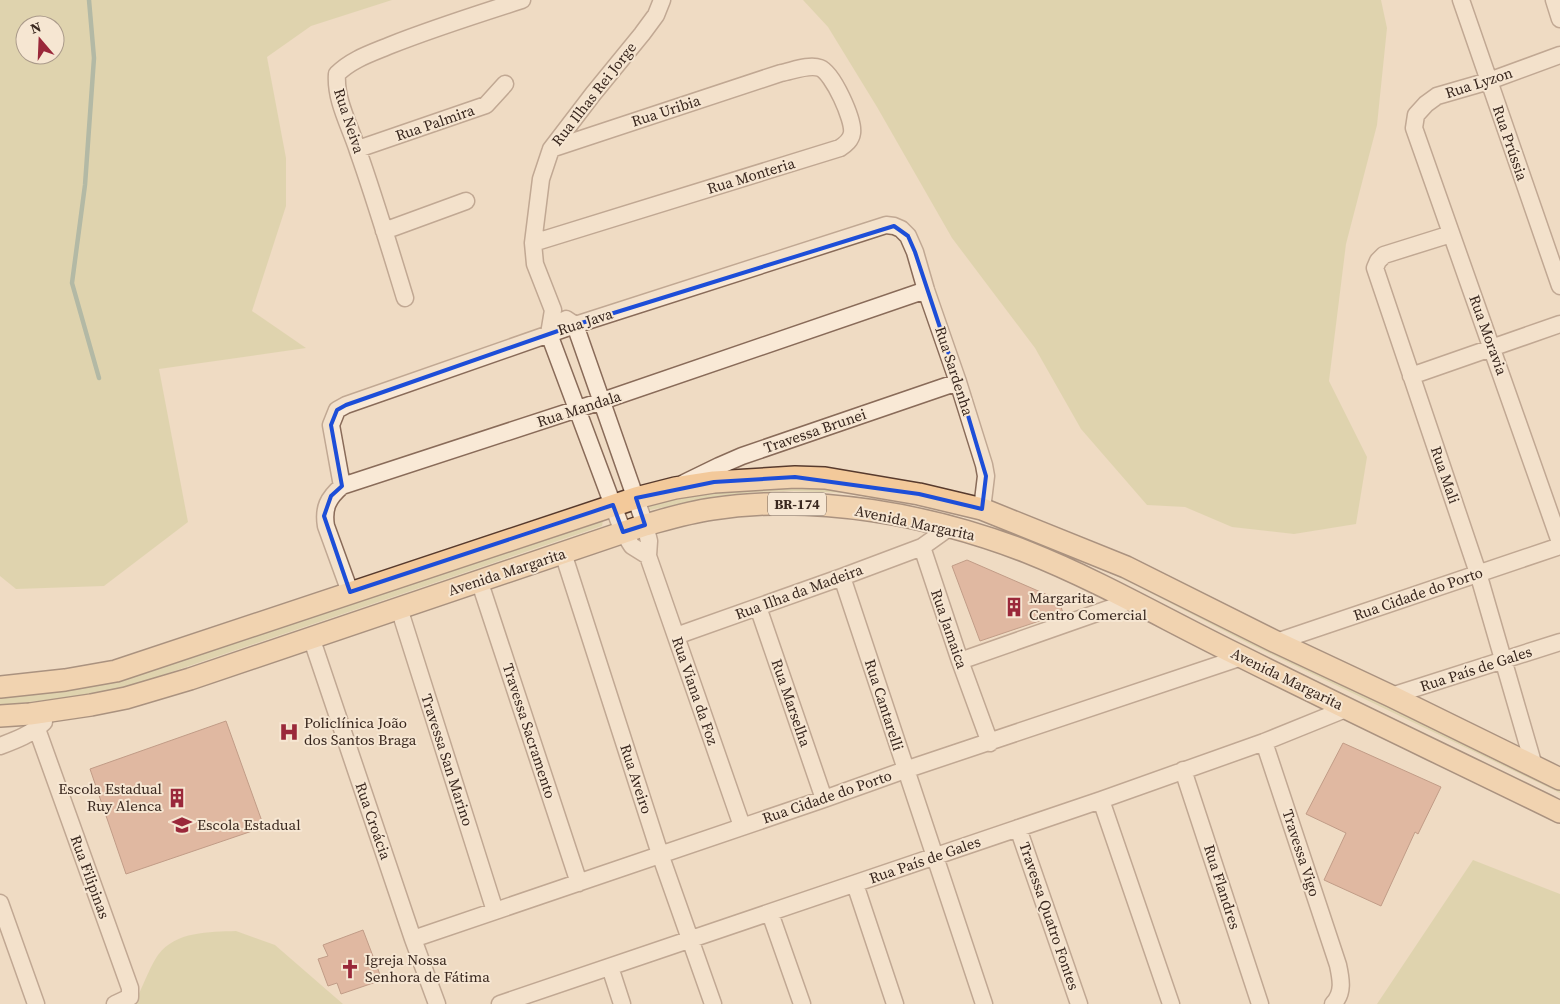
<svg xmlns="http://www.w3.org/2000/svg" width="1560" height="1004" viewBox="0 0 1560 1004" font-family="'Source Serif 4',serif">
<rect width="100%" height="100%" fill="#efdbc3"/>
<path fill="#cdcb96" fill-rule="evenodd" d="M0,0h392l-81,26 -44,31 19,101v48l-34,105 54,37 -147,21 29,153 -84,64 -88,3 -16,-13zM25,25h30v30h-30z
M803,0h578l6,28 -10,97 -31,119 -17,137 38,76 -11,67 -62,10 -62,-7 -47,-20 -38,-2 -66,-76 -46,-81 -83,-110 -75,-131 -49,-80z
M792,479l164,17 604,283v14l-312,-150 -111,-57 -102,-49 -72,-26 -113,-18 -59,-2 -35,1 -38,4 -68,14 -2,-1 -3,-8z
M600,517l3,4 -1,5 -466,158 -58,13 -78,8v-13l52,-3z
M1473,860l87,34v110h-183z
M236,931l39,14 68,59h-209c7,-13 16,-38 24,-49 18,-24 51,-23 78,-24z"/>
<g fill="none" stroke-linecap="round" stroke-linejoin="round">
<path stroke="#6c9081" stroke-width="4.5" d="M89,0l5,58 -9,127 -13,98 27,95"/>
</g>
<path fill="#ce8e78" stroke="#89503e" d="M967,560l92,40 4,13 -83,28 -28,-75z
M226,721l38,106 -138,47 -36,-105z
M1343,743l98,44 -23,47 -3,-2 -34,74 -57,-26 22,-47 -40,-19z
M363,930l19,50 -41,14 -4,-11 -9,3 -10,-27 10,-3 -5,-11z"/>
<g fill="none" stroke-linecap="round" stroke-linejoin="round">
<defs>
<path id="minor" d="M1461,0l99,286
M1554,0l6,19
M1560,55l-71,26 -52,15 -11,8 -10,11 -2,13 146,414
M358,149l128,-44 19,-21
M384,231l82,-30
M1451,234l-67,21 -6,6 -3,7 103,305 56,193
M533,243l307,-95c6,-4 11,-8 12,-15 2,-13 -19,-60 -32,-65 -11,-4 -28,3 -39,5l-230,76
M405,298c-15,-49 -30,-99 -47,-147 -8,-25 -23,-51 -21,-77 15,-15 35,-21 54,-29 43,-17 87,-31 131,-45
M566,319l9,6 70,200 4,16 -1,15 94,270
M1411,376l149,-52
M684,483l35,-17 23,-10 216,-74
M342,486l-11,-61 6,-15 9,-5 229,-80 311,-100 8,1 7,3 7,7 7,16 11,38 32,92 26,83 2,11 -4,33
M950,527l-28,20 38,114 30,82
M563,553l97,301 53,150
M648,556l-16,-10 -9,-14 -74,-198 4,-24 -18,-46 -2,-21 8,-64 10,-30 42,-55 49,-60 14,-19 6,-15
M842,577l142,427
M479,580l100,303
M350,592l-24,-66c-3,-18 2,-28 16,-40l260,-85 324,-111
M758,607l66,192
M399,608l96,303
M676,636l166,-59 80,-30
M311,637l102,302 24,65
M1276,642l284,-96
M960,661l171,-60
M1391,696l169,-54
M37,729l93,259v9l-15,7
M1264,742l74,223c3,14 6,28 -5,39
M0,746c16,-6 32,-12 44,-24
M1183,770l77,234
M1101,800l70,204
M1018,828l61,176
M855,884l40,120
M0,903l36,101
M770,913l32,91
M413,939l411,-140 81,-29 337,-113
M610,967l12,37
M500,1004l601,-204 163,-58 84,-34"/>
<path id="major" d="M0,687l65,-7 51,-9 520,-173 39,-10 39,-6 81,-5 30,1 94,16 63,15 144,58 150,75 115,54 169,83
M0,716l30,-2 61,-9 35,-7 64,-19 455,-154c22,-6 45,-13 67,-16 103,-16 220,6 315,43 73,29 143,70 213,104 106,53 214,104 320,156"/>
</defs>
<use href="#minor" stroke="#896b59" stroke-width="19"/>
<use href="#major" stroke="#573a2d" stroke-width="24"/>
<use href="#minor" stroke="#f9e9d6" stroke-width="16"/>
<use href="#major" stroke="#f3c99a" stroke-width="21"/>
</g>
<path d="M0 0H1560V1004H0ZM894,226l14,10 7,16 43,130 28,94 -4,33 -63,-15 -124,-17 -81,5 -78,16 9,27 -22,7 -10,-27 -263,87 -26,-76 7,-20 11,-10 -11,-61 6,-15 9,-5 229,-80z" fill="#efdbc3" fill-opacity=".55" fill-rule="evenodd"/>
<path fill="none" stroke="#1d4ed8" stroke-width="4" stroke-linejoin="round" d="M894,226l14,10 7,16 43,130 28,94 -4,33 -63,-15 -124,-17 -81,5 -78,16 9,27 -22,7 -10,-27 -263,87 -26,-76 7,-20 11,-10 -11,-61 6,-15 9,-5 229,-80z"/>
<defs>
<symbol id="building-bare" viewBox="-9 -9 18 18"><path d="M-4-6H4V6H1V3H-1V6H-4ZM-2.5-4.3h1.7v1.8h-1.7ZM.8-4.3h1.7v1.8H.8ZM-2.5-1h1.7V.8h-1.7ZM.8-1h1.7V.8H.8Z" fill="#9a283a" stroke="#f6e6d2" stroke-width="2.5" paint-order="stroke"/></symbol>
<symbol id="hospital-bare" viewBox="-9 -9 18 18"><path d="M-5-5h3v3.5h4V-5h3V5h-3V1.5h-4V5h-3Z" fill="#9a283a" stroke="#f6e6d2" stroke-width="2.5" paint-order="stroke"/></symbol>
<symbol id="school-bare" viewBox="-9 -9 18 18"><path d="M0-5L7-2L0 1L-7-2ZM-4 1L0 2.5L4 1V4Q0 6-4 4Z" fill="#9a283a" stroke="#f6e6d2" stroke-width="2.5" paint-order="stroke"/></symbol>
<symbol id="church-bare" viewBox="-9 -9 18 18"><path d="M-1.2-6h2.4v3.5h3.3v2.4h-3.3V6h-2.4V-.1h-3.3v-2.4h3.3Z" fill="#9a283a" stroke="#f6e6d2" stroke-width="2.5" paint-order="stroke"/></symbol>
</defs>
<g fill-rule="evenodd">
<use href="#building-bare" x="1000" y="593" width="28" height="28"/>
<use href="#hospital-bare" x="275" y="718" width="28" height="28"/>
<use href="#building-bare" x="163" y="784" width="28" height="28"/>
<use href="#school-bare" x="168" y="811" width="28" height="28"/>
<use href="#church-bare" x="336" y="955" width="28" height="28"/>
</g>
<g text-anchor="middle" stroke-width="4" stroke-linejoin="round" paint-order="stroke">
<rect fill="#f6e6d2" stroke="#726054" stroke-width="1" x="768" y="492.5" width="58" height="23" rx="4"/>
<g font-size="14" font-weight="bold" fill="#39271e">
<text x="797" y="509">BR-174</text>
</g>
<g font-size="15" fill="#39271e" stroke="#f6e6d2">
<text transform="translate(1479 83) rotate(-18)" y="5">Rua Lyzon</text>
<text transform="translate(594 94) rotate(-52)" y="5">Rua Ilhas Rei Jorge</text>
<text transform="translate(666 111) rotate(-18)" y="5">Rua Uribia</text>
<text transform="translate(349 121) rotate(72)" y="5">Rua Neiva</text>
<text transform="translate(435 123) rotate(-19)" y="5">Rua Palmira</text>
<text transform="translate(1510 143) rotate(71)" y="5">Rua Prússia</text>
<text transform="translate(751 176) rotate(-17)" y="5">Rua Monteria</text>
<text transform="translate(585 322) rotate(-18)" y="5">Rua Java</text>
<text transform="translate(1488 335) rotate(70)" y="5">Rua Moravia</text>
<text transform="translate(954 371) rotate(72)" y="5">Rua Sardenha</text>
<text transform="translate(579 409) rotate(-18)" y="5">Rua Mandala</text>
<text transform="translate(815 431) rotate(-19)" y="5">Travessa Brunei</text>
<text transform="translate(1445 475) rotate(71)" y="5">Rua Mali</text>
<text transform="translate(915 523) rotate(12)" y="5">Avenida Margarita</text>
<text transform="translate(507 572) rotate(-18)" y="5">Avenida Margarita</text>
<text transform="translate(799 592) rotate(-20)" y="5">Rua Ilha da Madeira</text>
<text transform="translate(1418 594) rotate(-19)" y="5">Rua Cidade do Porto</text>
<text transform="translate(949 629) rotate(71)" y="5">Rua Jamaica</text>
<text transform="translate(1476 669) rotate(-18)" y="5">Rua País de Gales</text>
<text transform="translate(1287 679) rotate(26)" y="5">Avenida Margarita</text>
<text transform="translate(695 691) rotate(71)" y="5">Rua Viana da Foz</text>
<text transform="translate(791 703) rotate(71)" y="5">Rua Marselha</text>
<text transform="translate(884 705) rotate(72)" y="5">Rua Cantarelli</text>
<text transform="translate(529 731) rotate(72)" y="5">Travessa Sacramento</text>
<text transform="translate(447 760) rotate(72)" y="5">Travessa San Marino</text>
<text transform="translate(636 779) rotate(72)" y="5">Rua Aveiro</text>
<text transform="translate(827 797) rotate(-19)" y="5">Rua Cidade do Porto</text>
<text transform="translate(373 821) rotate(71)" y="5">Rua Croácia</text>
<text transform="translate(1301 853) rotate(72)" y="5">Travessa Vigo</text>
<text transform="translate(925 860) rotate(-19)" y="5">Rua País de Gales</text>
<text transform="translate(90 877) rotate(70)" y="5">Rua Filipinas</text>
<text transform="translate(1222 887) rotate(72)" y="5">Rua Flandres</text>
<text transform="translate(1049 916) rotate(71)" y="5">Travessa Quatro Fontes</text>
</g>
<g font-size="15" fill="#39271e" stroke="#f6e6d2" text-anchor="start">
<text x="1029" y="603">Margarita<tspan x="1029" dy="17">Centro Comercial</tspan></text>
<text x="304" y="728">Policlínica João<tspan x="304" dy="17">dos Santos Braga</tspan></text>
<text x="162" y="794" text-anchor="end">Escola Estadual<tspan x="162" dy="17">Ruy Alenca</tspan></text>
<text x="197" y="830">Escola Estadual</text>
<text x="365" y="965">Igreja Nossa<tspan x="365" dy="17">Senhora de Fátima</tspan></text>
</g>
</g>
<g transform="translate(40 40) rotate(341)"><circle r="24" fill="#f6e6d2" stroke="#aa9a8a"/>
<path d="M0-4L9 19L0 12L-9 19Z" fill="#9a283a"/>
<text y="-8" font-size="14" font-weight="bold" text-anchor="middle" fill="#39271e">N</text>
</g>
</svg>
